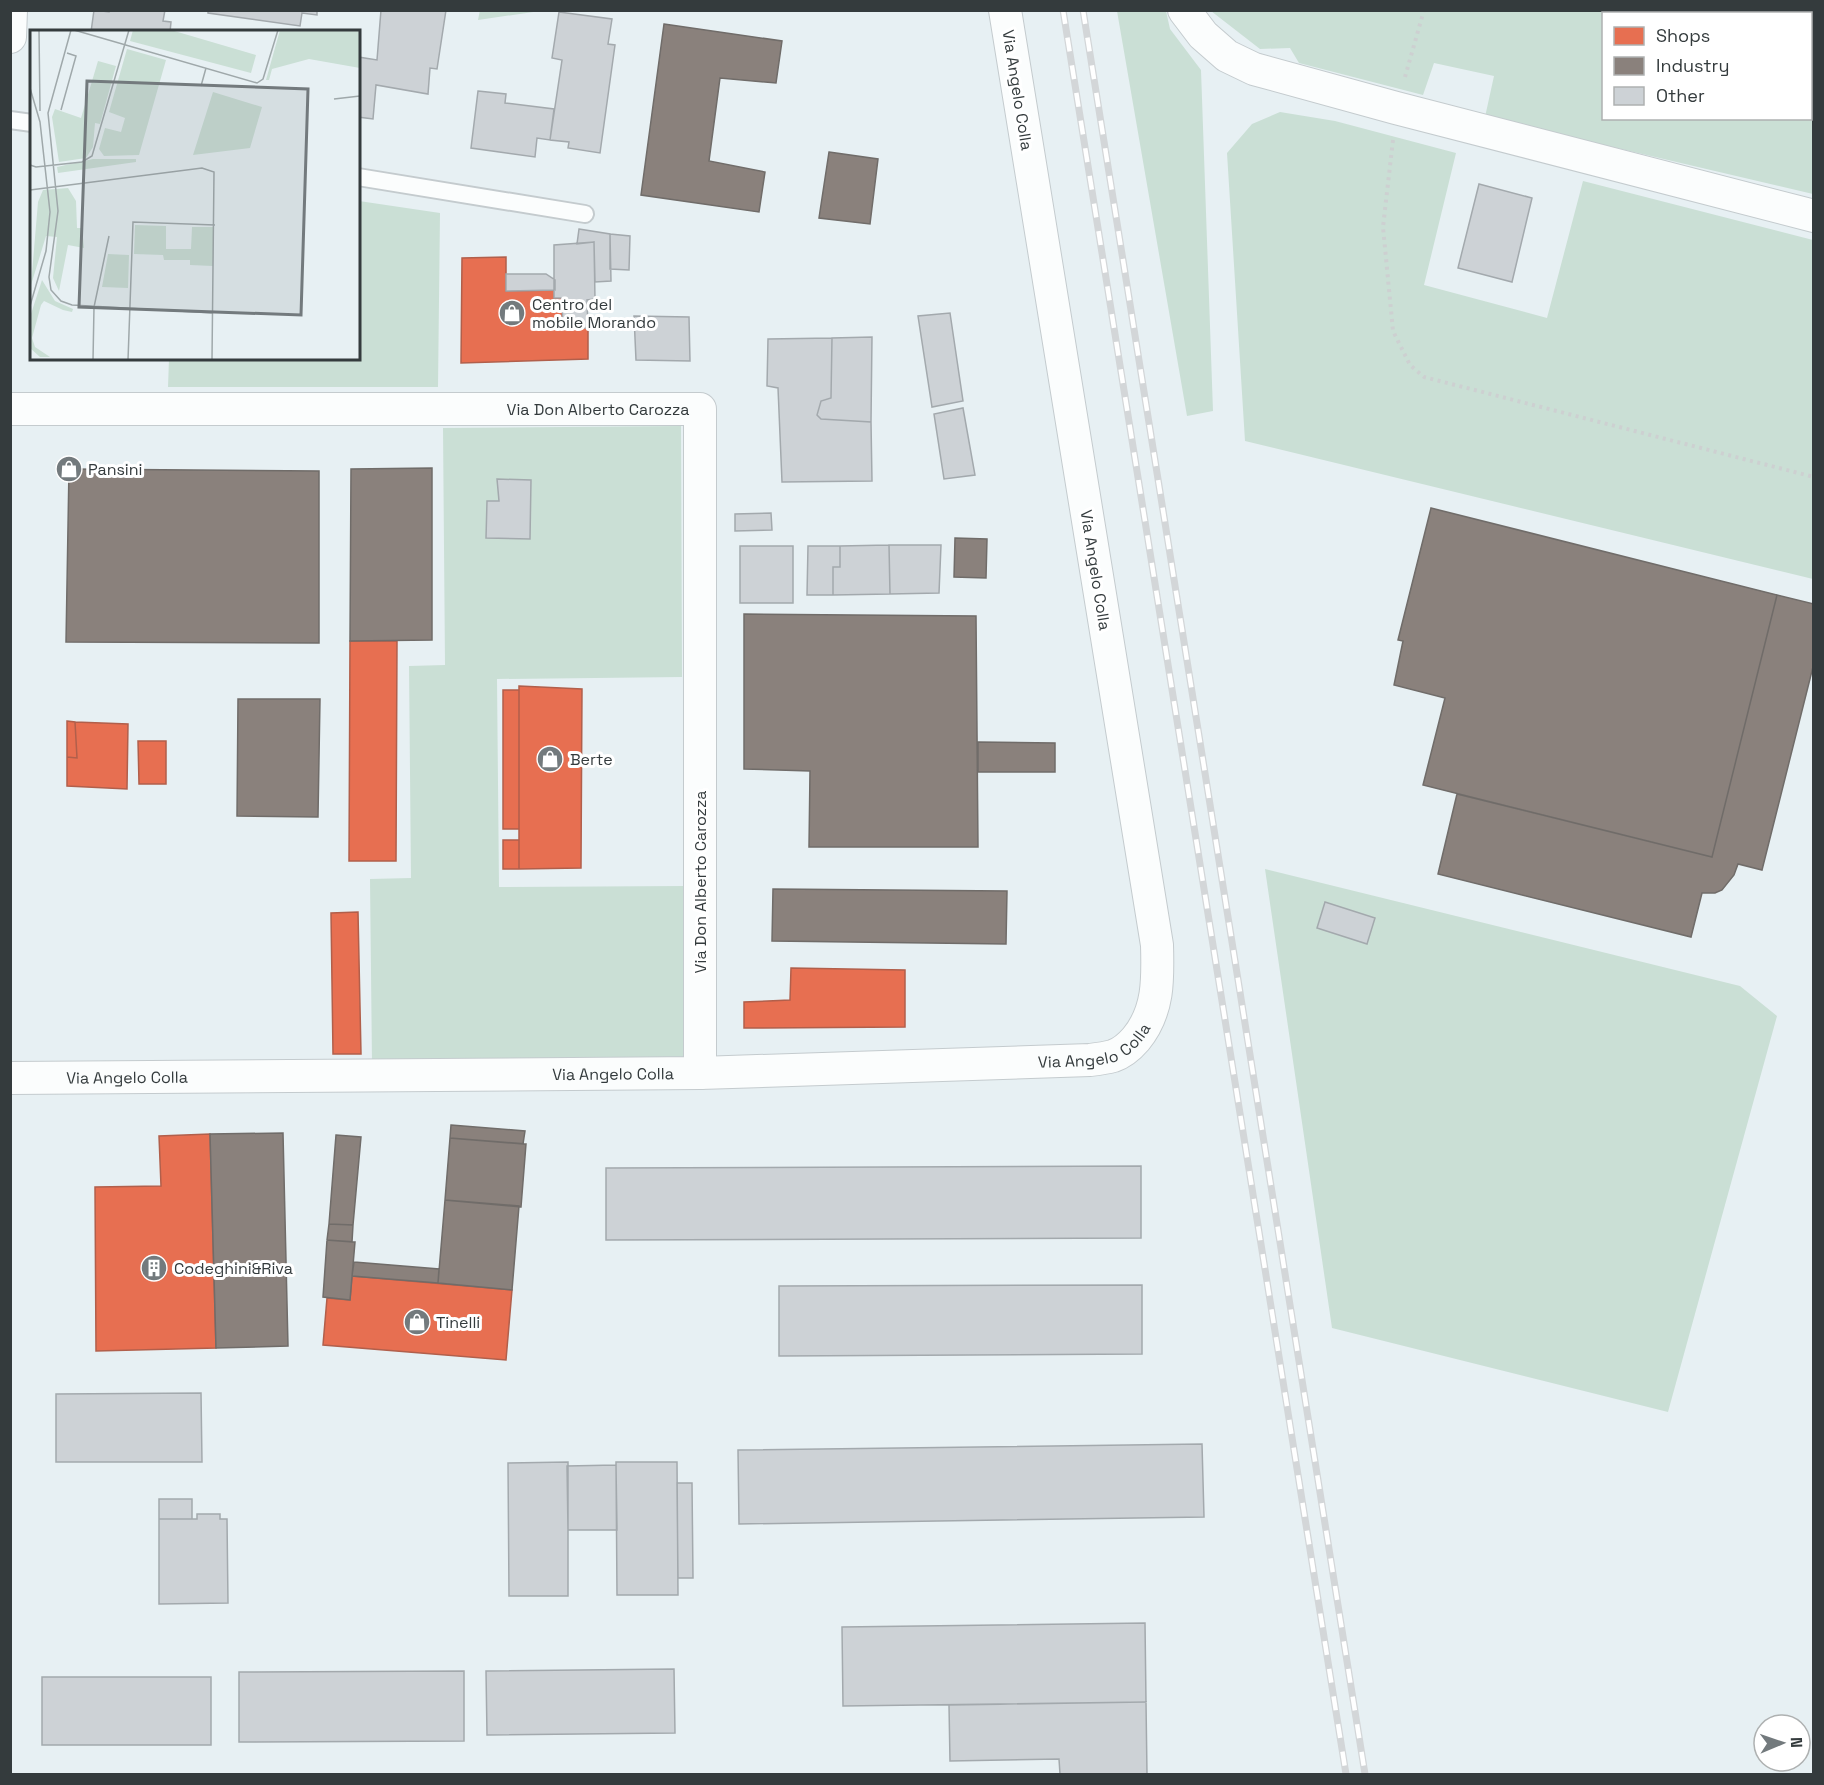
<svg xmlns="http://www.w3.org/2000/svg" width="1824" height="1785" viewBox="0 0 1824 1785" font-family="'Space Grotesk',sans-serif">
<rect width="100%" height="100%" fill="#e7f0f3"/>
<path fill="#cadfd5" d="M480,10h60v1l-62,9z
M1724,10l11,3 -131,1v104h206l1,-85 2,1v160l-328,-77 9,-41 -60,-13 -11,32 -124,-32 -9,-15 -30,1 -49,-38z
M1117,11h49l4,18 31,41 12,341 -26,5z
M1280,112l55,9 121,32 -32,132 123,33 36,-137 230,59v339l-568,-138 -18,-288 25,-29z
M359,201l81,12 -2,174h-270l1,-28 189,-1z
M681,426l1,251 -185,2 2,208 184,-1 1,175 -312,3 -2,-185 41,-1 -2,-212 36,-1 -2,-237z
M1265,869l475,117 37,30 -109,396 -336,-84z"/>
<path fill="#e76f51" stroke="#b15f4b" stroke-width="1.5" d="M506,257v34l49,-1 -1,8h9l-1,30h26v31l-127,4 1,-105z
M350,641h47l-1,220h-47z
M519,686l63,3 -1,179 -62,1z
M503,690h16v139h-16z
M67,721l8,1 2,36 -10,-1z
M75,722l53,2 -1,65 -60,-3v-29l10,1z
M138,741h28v43h-27z
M503,840h16v29h-16z
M358,912l3,142h-28l-2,-141z
M791,968l114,2v57l-161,1v-26l46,-2z
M210,1134l6,214 -120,3 -1,-164 66,-1 -2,-50z
M352,1276l160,14 -6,70 -183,-15 4,-47 23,2z"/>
<path fill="#8a817c" stroke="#706c69" stroke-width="1.5" d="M664,24l118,17 -6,42 -56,-5 -11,83 56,11 -6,40 -118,-17z
M829,152l49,7 -8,65 -51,-6z
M432,468v172l-82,1 1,-172z
M69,469l250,2v172l-253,-1z
M1431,508l346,87 -65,262 -289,-72 22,-87 -51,-13 9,-44 -5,-1z
M955,538l32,1 -1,39 -32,-1z
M1777,595l37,9v59l-52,207 -24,-6 -4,11 -12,15 -7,3h-13l-11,44 -253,-63 19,-80 255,63z
M744,614l232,2 2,231h-169l1,-76 -66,-2z
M238,699h82l-2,118 -81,-1z
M978,742l77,1v29h-77z
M773,889l234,2 -1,53 -234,-3z
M451,1125l74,6 -2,13 -73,-6z
M283,1133l5,213 -72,2 -6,-214z
M336,1135l25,2 -8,88 -24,-1z
M450,1138l76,6 -5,63 -76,-7z
M445,1200l74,6 -7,84 -74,-7z
M329,1224l24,1 -1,17 -25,-2z
M327,1240l28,2 -5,58 -27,-3z
M354,1262l85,7 -1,14 -86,-7z"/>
<path fill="#cdd2d6" stroke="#a3a9ad" stroke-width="1.5" d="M94,10l15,2v-2h56l-2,11 8,1 -1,10h-79z
M208,10h109v5l-15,-2 -2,13 -92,-13z
M381,10h65l-9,59 -7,-1 -2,26 -52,-9 -3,34 -15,-2v-60l19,3z
M559,12l53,7 -4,25 7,1 -15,108 -32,-5 1,-6 -19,-2 12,-80 -10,-2z
M478,91l28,3 -1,9 49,6 -4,31 -13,-2 -2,19 -64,-9z
M1479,184l53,14 -20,84 -54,-14z
M579,229l31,5 1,47 -16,1 -1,-40 -17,2z
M610,234l20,2 -1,34 -19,-1z
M594,242l1,57 -8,1 1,28h-26l1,-30h-9v-53z
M506,274h40l9,6v10l-49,1z
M950,313l13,88 -31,6 -14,-91z
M634,316l55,1 1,44 -54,-1z
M872,337l-1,85 -50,-3 -4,-4 4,-14 10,-3 1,-60z
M832,338l-1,60 -10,3 -4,14 4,4 50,3 1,59 -90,1 -4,-94 -11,-2 1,-47z
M963,408l12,67 -31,4 -10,-65z
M497,479l34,1 -1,59 -44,-1 1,-37h12z
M771,513l1,17 -37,1v-17z
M889,545h52l-2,48 -49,1z
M889,545l1,49 -57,1v-28h7v-21z
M740,546h53v57h-53z
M808,546h32v21h-7v28h-26z
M1325,902l50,16 -8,26 -50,-16z
M1141,1166v72l-535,2v-72z
M1142,1285v69l-363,2v-70z
M201,1393l1,69h-146v-68z
M1202,1444l2,73 -465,7 -1,-74z
M568,1462v134h-59l-1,-133z
M616,1462h61l1,133h-61z
M616,1465l1,65h-49l-1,-64z
M677,1483h15l1,95h-15z
M159,1499h33v20h-33z
M197,1514h23v5h7l1,84 -69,1v-85h38z
M1145,1623l1,79 -303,4 -1,-79z
M674,1669l1,64 -188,2 -1,-64z
M464,1671v70l-225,1v-70z
M42,1677h169v68h-169z
M1146,1702l1,72h-87l-1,-15 -109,2 -1,-56z"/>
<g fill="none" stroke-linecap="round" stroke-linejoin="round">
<defs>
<path id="lane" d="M10,120l22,3
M358,177l227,37"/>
<g id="street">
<path d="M1184,10l19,25 24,21 27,13 142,39 418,108"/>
<path d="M10,37l1,-27"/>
<path id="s1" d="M10,409h690v664"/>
<path id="s2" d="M10,1078l690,-5 390,-13c8,-1 16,-2 23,-4 9,-3 17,-10 23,-17 23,-28 22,-60 21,-94l-152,-935"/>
</g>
</defs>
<use href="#lane" stroke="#c4cbce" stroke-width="20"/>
<use href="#street" stroke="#c4cbce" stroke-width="34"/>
<path stroke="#cdd0d1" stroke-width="4" stroke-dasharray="3 4.5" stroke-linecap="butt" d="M1405,77l19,-67
M1393,140l-10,87 10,104 17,34 14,12 390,100"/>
<use href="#lane" stroke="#fbfdfd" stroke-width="16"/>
<use href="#street" stroke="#fbfdfd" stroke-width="32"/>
<defs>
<path id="rail" d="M1063,10l283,1764
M1083,10l282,1764"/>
</defs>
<use href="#rail" stroke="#d3d6d8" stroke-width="7"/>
<use href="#rail" stroke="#fff" stroke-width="4.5" stroke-dasharray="14" stroke-linecap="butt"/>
</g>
<defs>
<symbol id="shop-disc" viewBox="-11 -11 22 22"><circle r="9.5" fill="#737a7d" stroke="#fff"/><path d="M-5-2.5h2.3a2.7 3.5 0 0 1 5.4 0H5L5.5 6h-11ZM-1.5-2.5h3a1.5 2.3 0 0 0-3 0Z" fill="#fff"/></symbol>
<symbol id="building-disc" viewBox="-11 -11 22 22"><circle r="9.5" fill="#737a7d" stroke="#fff"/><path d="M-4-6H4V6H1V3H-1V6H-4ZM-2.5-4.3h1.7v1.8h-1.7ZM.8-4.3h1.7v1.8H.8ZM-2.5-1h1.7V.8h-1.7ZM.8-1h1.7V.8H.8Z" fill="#fff"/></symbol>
</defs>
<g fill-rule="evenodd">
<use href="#shop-disc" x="497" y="298" width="30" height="30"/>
<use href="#shop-disc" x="54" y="454" width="30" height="30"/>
<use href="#shop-disc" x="535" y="744" width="30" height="30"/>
<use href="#building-disc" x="139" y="1253" width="30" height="30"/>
<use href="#shop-disc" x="402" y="1307" width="30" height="30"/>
</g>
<g text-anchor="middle" stroke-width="6" stroke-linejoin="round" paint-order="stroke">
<g font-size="16" fill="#343b3d" stroke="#fff">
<text transform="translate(1018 90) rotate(81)" y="6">Via Angelo Colla</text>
<text dy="6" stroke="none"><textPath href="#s1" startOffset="588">Via Don Alberto Carozza</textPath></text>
<text transform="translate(1096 570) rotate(81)" y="6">Via Angelo Colla</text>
<text transform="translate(700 882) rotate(-90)" y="6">Via Don Alberto Carozza</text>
<text dy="6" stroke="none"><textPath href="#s2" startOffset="1089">Via Angelo Colla</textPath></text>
<text dy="6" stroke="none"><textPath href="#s2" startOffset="603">Via Angelo Colla</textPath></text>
<text dy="6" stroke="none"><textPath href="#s2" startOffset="117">Via Angelo Colla</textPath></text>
</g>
<g font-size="16" fill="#343b3d" stroke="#fff" text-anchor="start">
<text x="532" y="310">Centro del<tspan x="532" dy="18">mobile Morando</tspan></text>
<text x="88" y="475">Pansini</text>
<text x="570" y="765">Berte</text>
<text x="174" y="1274">Codeghini&amp;Riva</text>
<text x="436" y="1328">Tinelli</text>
</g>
</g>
<g transform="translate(30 30)">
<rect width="330" height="330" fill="#e7f0f3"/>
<path d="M103,0h38l85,25 -5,18 -121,-32zM250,0h80v38l-51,-9 -37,10 -3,11h-3zM97,19l39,11 -27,95 -35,1 -5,-7 6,-21 16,4 4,-14 -16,-6zM68,31l18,5 -16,58 -5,-1 -2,24 -7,11 -27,4 -7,-45 3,-8 26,9zM183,62l49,15 -12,41 -57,7zM63,129h43v3l-78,11 -1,-6zM38,158l8,13 1,27h5l2,20 -16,-3 -9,46 -6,-13 4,-41 -11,-1 -15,49 7,-83 5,-12zM105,195l31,1v23h25l1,-22h22l-1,39 -23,-1v-5h-26l-1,-5 -29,-1zM78,224l21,1 -1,33 -26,-1zM12,250l13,21 18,8 -1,3 -9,-2 -19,-9 -3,4 -9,33 3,9 15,10h-10l-10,-9v-31z" fill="#cadfd5"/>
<path fill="none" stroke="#9fa8aa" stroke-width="1.5" d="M9,0l1,81M41,0l-23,83 10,98 -9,66 2,13 10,11 11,4 141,8M44,0l183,53 6,-4 15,-49M171,56l5,-18M0,58l10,34 10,90 -4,39 -16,55M304,69l26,-3M31,80l15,-54 -9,-3M0,135l6,2 46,-5 10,-6 37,-126M0,160l172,-22 12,4 -2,188M63,330l1,-53 15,-71M98,330l5,-138 82,3"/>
<path fill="#737a7d" fill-opacity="0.15" stroke="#737a7d" stroke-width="3" d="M57,51l221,8 -7,226 -222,-8z"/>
<rect width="330" height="330" fill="none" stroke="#343b3d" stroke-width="3"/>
</g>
<rect width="1824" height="1785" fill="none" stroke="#343b3d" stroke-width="24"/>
<rect x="1602" y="12" width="210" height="108" fill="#ffffff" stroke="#aeb1b1" stroke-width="1.5"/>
<rect x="1614" y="27" width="30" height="18" fill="#e76f51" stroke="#aeb1b1" stroke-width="1.5"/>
<text x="1656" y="42" font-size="18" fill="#343b3d">Shops</text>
<rect x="1614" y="57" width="30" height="18" fill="#8a817c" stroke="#aeb1b1" stroke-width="1.5"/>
<text x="1656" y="72" font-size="18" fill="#343b3d">Industry</text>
<rect x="1614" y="87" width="30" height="18" fill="#cdd2d6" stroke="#aeb1b1" stroke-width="1.5"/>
<text x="1656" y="102" font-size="18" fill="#343b3d">Other</text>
<g transform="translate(1782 1743) rotate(88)"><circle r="28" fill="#ffffff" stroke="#aeb1b1" stroke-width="1.5"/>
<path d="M0-4.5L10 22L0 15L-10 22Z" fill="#737a7d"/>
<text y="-9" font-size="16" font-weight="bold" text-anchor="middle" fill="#343b3d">N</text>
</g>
</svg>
